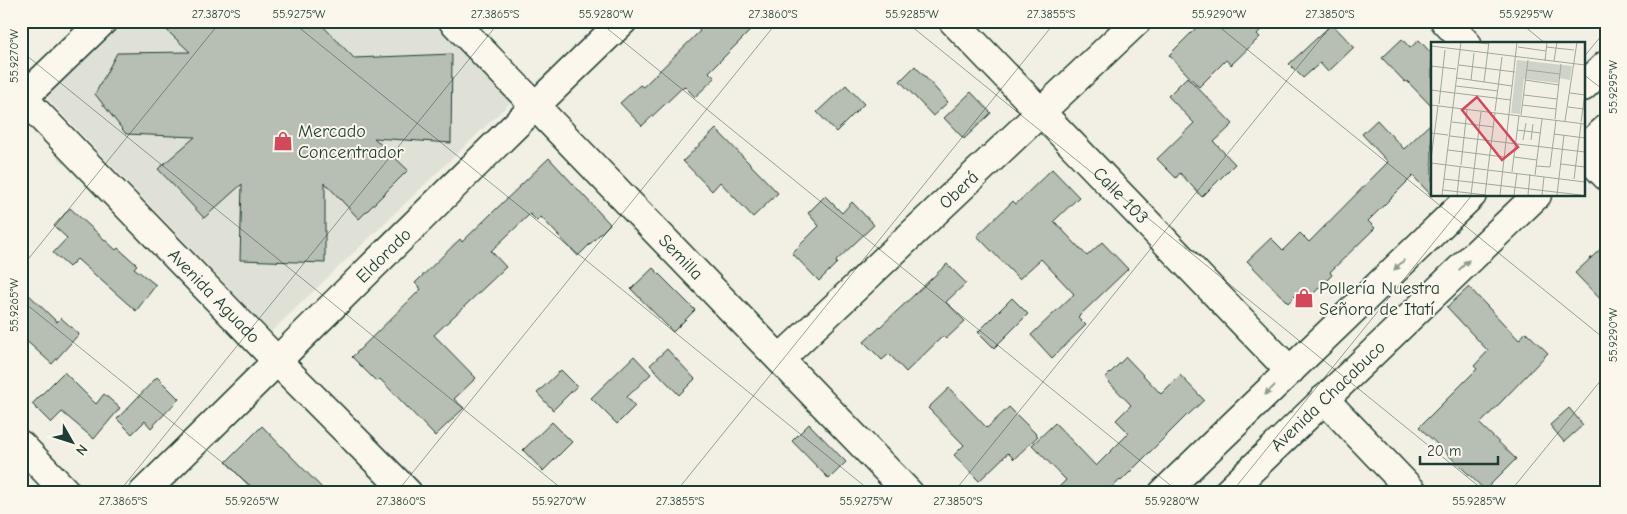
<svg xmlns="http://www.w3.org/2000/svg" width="1627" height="514" viewBox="0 0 1627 514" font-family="'Comic Neue',sans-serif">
<rect width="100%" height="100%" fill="#f2f0e5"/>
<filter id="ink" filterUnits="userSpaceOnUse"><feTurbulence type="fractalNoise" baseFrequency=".02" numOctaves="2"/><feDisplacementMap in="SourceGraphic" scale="10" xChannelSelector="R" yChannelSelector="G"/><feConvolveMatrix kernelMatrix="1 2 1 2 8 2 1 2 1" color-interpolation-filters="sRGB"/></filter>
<g filter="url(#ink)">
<path fill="#e0e1d6" d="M121,21h312l78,81 -240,230 -227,-237z"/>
<path fill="#b7beb3" stroke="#1f3d34" d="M157,21h161l36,37 98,-4 -1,89 -77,-5 34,32 -49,49 -34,-36v80l-85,-3 2,-76 -38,34 -46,-49 37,-32 -69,-3 -31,-40 22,-41 73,-1z
M690,21h51l9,10 -41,41 6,6 -20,19 -11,-11 -42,40 -22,-23 20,-18 3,2 57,-56z
M1203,21h66l-12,13 3,3 -29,28 -5,-5 -27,27 -30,-32z
M1332,24l22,23 -26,25 -8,-9 -17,15 -14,-14z
M1402,39l8,9 9,-8 13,14v53l-25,-26 -2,1 -23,-24z
M915,66l33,36 -15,14 -33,-35z
M1187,77l46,47 -19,18 21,22 -33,33 -22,-24 -4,5 -19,-19 37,-36 -26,-27z
M846,85l18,19 -28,28 -19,-20z
M971,92l20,21 -27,26 -20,-21z
M1377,120l27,29 28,-27v74l-19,-20 -45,45 7,7 -45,44 2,3 -20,20 -8,-8 -16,16 -41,-42 24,-23 12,12 17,-17 9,9 79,-80 -26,-28z
M716,129l62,64 -25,24 -33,-35 -8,9 -29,-30z
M549,158l61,66 -32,32 -37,-39 -4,4 -7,-7 -39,37 15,16 -72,68 42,43 -22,21 10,9 -29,28 -55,-57 -3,3 -25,-25 69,-68 -6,-6 45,-44 2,3z
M1052,169l27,28 -25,24 33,35 15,-14 26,27 -50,48 8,8 -34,33 -21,-23 43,-41 -33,-35 -22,20 -42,-43 36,-35 3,3z
M825,196l17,17 10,-11 22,23 -38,36 1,2 -18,18 -27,-28 27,-27 -11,-13z
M70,208l46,42 2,-2 19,17 -3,3 22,17 -20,26 -59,-52 -8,8 -16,-14 14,-15 -13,-12z
M1606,244v61l-31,-32z
M947,264l19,19 -20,19 19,19 -19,18 -3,-3 -37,36 -17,-18 -7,6 -18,-18z
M653,268l42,42 -22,22 -42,-43z
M21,287l36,35 4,-4 18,16 -27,30 -31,-28z
M1469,287l50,53 7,-8 22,21 -68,71 36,35 -31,31 -66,-63 58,-58 -3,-3 14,-15 -41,-44z
M1012,298l16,16 -34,34 -16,-16z
M667,349l28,30 -16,16 -29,-30z
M634,356l17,18 -24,23 8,9 -18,18 -26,-26z
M1126,357l35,37 19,-19 24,25 -16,15v-1l-67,67 -1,-1 -14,13h-53l13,-13 -34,-35 23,-22 41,43 33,-33 -13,-13 15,-15 -26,-27z
M561,370l16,16 -24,24 -16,-17z
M64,372l32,32 8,-10 16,14 -26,31 -32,-27 -11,11 -19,-19z
M157,377l22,22 -28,29 -6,-7 -13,13 -15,-15z
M949,388l38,40 22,-21 29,29 -24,23 -6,-6 -29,28 -25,-26 10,-10 -36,-37z
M1569,408l14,17 -19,17 -14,-17z
M552,422l20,20 -29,29 -20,-21z
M809,424l37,38 -17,17 -37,-38z
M262,426l21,22 44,45h-71l-30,-31z"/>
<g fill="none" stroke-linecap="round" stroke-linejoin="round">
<defs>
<g id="street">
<path id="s1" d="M453,21l456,472"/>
<path id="s2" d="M953,21l337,350"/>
<path d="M1445,21l22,23"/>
<path d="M23,98l80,-77"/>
<path d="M1583,152l23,24"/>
<path id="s3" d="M780,359l357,-338"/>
<path d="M1324,399l90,94"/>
<path d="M21,445l46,48"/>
<path id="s4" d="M143,493c161,-157 318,-317 480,-472"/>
</g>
<g id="secondary">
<path id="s5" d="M21,96l257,266 130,131"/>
</g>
<g id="primary">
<path d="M1583,87l23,-22"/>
<path d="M1583,150l23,-21"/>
<path d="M1163,493l309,-298"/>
<path id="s6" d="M1227,493l310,-298"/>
</g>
</defs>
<use href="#street" stroke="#1f3d34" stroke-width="31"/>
<use href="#secondary" stroke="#1f3d34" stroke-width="31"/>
<use href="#primary" stroke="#1f3d34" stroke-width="31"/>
<use href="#street" stroke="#fbf7ec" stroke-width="28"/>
<use href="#secondary" stroke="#fbf7ec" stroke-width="28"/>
<use href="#primary" stroke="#fbf7ec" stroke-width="28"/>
</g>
<defs><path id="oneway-solid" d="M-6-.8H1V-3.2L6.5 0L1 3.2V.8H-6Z" transform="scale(1.25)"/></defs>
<g fill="#8d9a90">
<use href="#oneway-solid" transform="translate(1399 265) rotate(136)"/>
<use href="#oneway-solid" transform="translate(1464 265) rotate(-44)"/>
<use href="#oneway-solid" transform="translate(1270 390) rotate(136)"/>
</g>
</g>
<path fill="none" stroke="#1f3d34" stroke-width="1" stroke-opacity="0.45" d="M291,21l582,472M598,21l582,472M905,21l582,472M1212,21l394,319M1518,21l28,23M21,51l546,442M1583,58l23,-28M1583,74l23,18M21,268l200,-247M21,300l239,193M118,493l382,-472M396,493l382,-472M675,493l381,-472M953,493l382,-472M1231,493l241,-298M1509,493l97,-119"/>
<defs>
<symbol id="shop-bare" viewBox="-9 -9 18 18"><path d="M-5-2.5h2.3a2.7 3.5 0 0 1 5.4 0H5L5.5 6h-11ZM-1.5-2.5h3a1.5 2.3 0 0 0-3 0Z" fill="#d1495b" stroke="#fbf7ec" stroke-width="2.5" paint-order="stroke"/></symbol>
</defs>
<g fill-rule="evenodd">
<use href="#shop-bare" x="269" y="127" width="28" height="28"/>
<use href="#shop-bare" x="1290" y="284" width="28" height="28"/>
</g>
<g text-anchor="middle" stroke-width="4" stroke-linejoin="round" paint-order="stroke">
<g font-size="18" fill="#1f3d34" stroke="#fbf7ec" text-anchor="start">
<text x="298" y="137">Mercado<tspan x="298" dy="21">Concentrador</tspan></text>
<text x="1319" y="294">Pollería Nuestra<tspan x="1319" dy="21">Señora de Itatí</tspan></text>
</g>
<g font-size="18" fill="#1f3d34" stroke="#fbf7ec">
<text dy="6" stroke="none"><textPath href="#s3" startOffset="246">Oberá</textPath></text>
<text dy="6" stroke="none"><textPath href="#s2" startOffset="242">Calle 103</textPath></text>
<text dy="6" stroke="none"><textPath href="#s4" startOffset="338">Eldorado</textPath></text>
<text dy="6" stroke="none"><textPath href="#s1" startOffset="328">Semilla</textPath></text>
<text dy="6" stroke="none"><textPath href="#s5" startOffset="278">Avenida Aguado</textPath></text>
<text dy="6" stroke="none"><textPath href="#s6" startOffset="140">Avenida Chacabuco</textPath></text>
</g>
</g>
<g transform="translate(1431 42)">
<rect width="154" height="154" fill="#f2f0e5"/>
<path d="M86,18l55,6 -2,14 -11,-2 -1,5 -34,-4 -4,35 -9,-1z" fill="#cfd2c8"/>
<path fill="none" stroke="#9ea89e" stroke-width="1" d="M43,0l15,2M0,4l154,19M87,5l28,4M115,5l28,3M114,19l2,-19M123,19l3,-19M28,23l56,7M0,24l25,3M96,28l33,4M26,36l55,8M40,38l3,-27M94,38l34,5M53,40l5,-40M25,44l42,5M0,48l23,3M24,51l56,7M139,51l15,2M93,53l33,4M8,62l6,-54M0,63l154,19M91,63l34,4M137,65l16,2M64,69l7,-54M90,73l7,-55M124,77l6,-55M134,79l12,-79M21,80l42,5M150,80l4,-29M86,88l24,3M0,91l17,2M123,92l31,4M19,94l135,16M92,98l3,-17M100,98l2,-16M17,108l56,7M83,115l23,3M0,117l7,-53M0,121l154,19M130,122l24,3M30,123l6,-55M105,124l14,1 6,-47M57,127l7,-56M81,130l7,-56M104,133l7,-56M13,137l137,16M143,137l7,-55M12,148l43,5M11,153l19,-153M26,153l3,-28M40,153l10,-83M54,153l3,-25M69,153l17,-153M83,153l3,-22M97,153l2,-21M111,153l2,-18M126,153l7,-60"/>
<path fill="#d1495b" fill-opacity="0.15" stroke="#d1495b" stroke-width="2.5" d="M46,55l41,50 -16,13 -40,-50z"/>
<rect width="154" height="154" fill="none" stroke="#1f3d34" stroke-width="2.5"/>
</g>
<rect width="1627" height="514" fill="none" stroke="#fbf7ec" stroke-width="55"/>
<g transform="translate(72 442) rotate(129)" stroke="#fbf7ec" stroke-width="4" paint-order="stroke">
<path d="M0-4L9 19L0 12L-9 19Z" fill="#1f3d34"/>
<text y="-8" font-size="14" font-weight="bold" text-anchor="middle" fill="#1f3d34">N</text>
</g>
<path d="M1420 456v8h78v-8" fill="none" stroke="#1f3d34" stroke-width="2.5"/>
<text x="1427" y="456" font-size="15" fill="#1f3d34" stroke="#fbf7ec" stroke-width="4" paint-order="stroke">20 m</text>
<rect x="28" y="28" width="1572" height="458" fill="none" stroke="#1f3d34" stroke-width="2"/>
<g font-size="12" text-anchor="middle" fill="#1f3d34">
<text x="216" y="18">27.3870°S</text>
<text x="299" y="18">55.9275°W</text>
<text x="495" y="18">27.3865°S</text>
<text x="606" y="18">55.9280°W</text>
<text x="773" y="18">27.3860°S</text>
<text x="912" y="18">55.9285°W</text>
<text x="1051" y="18">27.3855°S</text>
<text x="1219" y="18">55.9290°W</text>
<text x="1330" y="18">27.3850°S</text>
<text x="1526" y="18">55.9295°W</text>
<text transform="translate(14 56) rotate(-90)" y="4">55.9270°W</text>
<text transform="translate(1613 87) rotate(-90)" y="4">55.9295°W</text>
<text transform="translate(14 305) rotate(-90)" y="4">55.9265°W</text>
<text transform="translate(1613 335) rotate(-90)" y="4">55.9290°W</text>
<text x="123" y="505">27.3865°S</text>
<text x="252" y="505">55.9265°W</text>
<text x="401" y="505">27.3860°S</text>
<text x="559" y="505">55.9270°W</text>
<text x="680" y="505">27.3855°S</text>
<text x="866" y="505">55.9275°W</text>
<text x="958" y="505">27.3850°S</text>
<text x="1172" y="505">55.9280°W</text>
<text x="1479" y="505">55.9285°W</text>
</g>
</svg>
